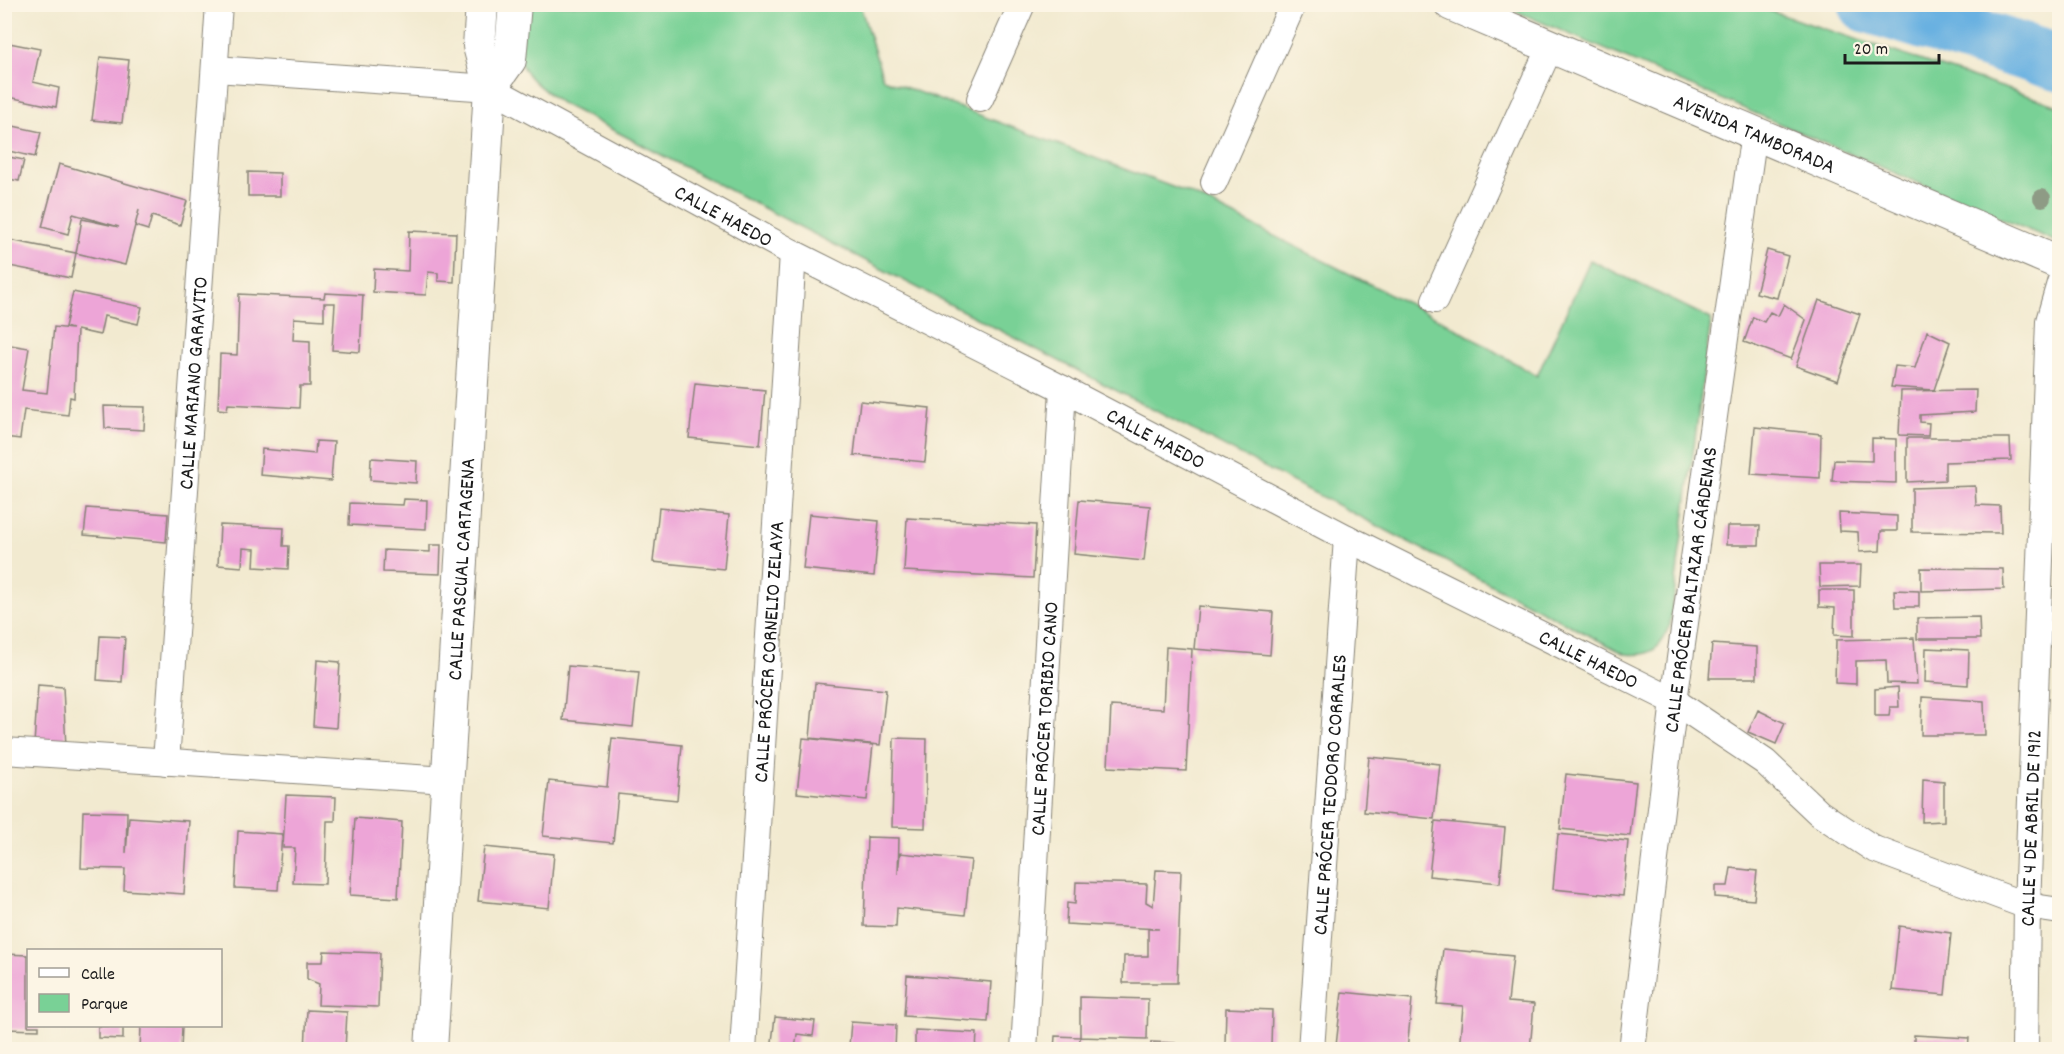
<svg xmlns="http://www.w3.org/2000/svg" width="2064" height="1054" viewBox="0 0 2064 1054" font-family="Dekko,sans-serif">
<rect width="100%" height="100%" fill="#fcf5e5"/>
<filter id="ink" filterUnits="userSpaceOnUse"><feTurbulence type="fractalNoise" baseFrequency=".0167" numOctaves="2"/><feDisplacementMap in="SourceGraphic" scale="12" xChannelSelector="R" yChannelSelector="G"/><feConvolveMatrix kernelMatrix="1 2 1 2 8 2 1 2 1" color-interpolation-filters="sRGB"/></filter>
<filter id="wash" filterUnits="userSpaceOnUse"><feTurbulence type="fractalNoise" baseFrequency=".008" numOctaves="4" result="noise"/><feDisplacementMap in="SourceGraphic" scale="24" xChannelSelector="R" yChannelSelector="G"/><feGaussianBlur stdDeviation="1.35" result="paint"/><feColorMatrix in="noise" values="0 0 0 0 0 0 0 0 0 0 0 0 0 0 0 0 0 1.4 0 .05"/><feComposite in="paint" operator="in"/></filter>
<g filter="url(#wash)">
<rect width="100%" height="100%" fill="#f2ead0"/>
<path fill="#79d196" stroke="#4a7659" stroke-width="1.5" d="M523,5h337l23,74 308,115 252,127 94,55 53,-116 121,59 -41,306c-12,24 -16,32 -45,29l-1064,-551c-49,-36 -46,-39 -38,-98z
M1501,5h251l307,101v137z"/>
<g fill="none" stroke-linecap="round" stroke-linejoin="round">
<path stroke="#69b1e1" stroke-width="57" d="M1867,4l193,59"/>
</g>
<g id="blocks">
<path fill="#eda5d7" d="M4,42l36,7 -7,33 26,6 -3,19 -52,-11z
M100,57l29,3 -7,63 -30,-3z
M4,124l37,8 -6,25 -31,-7z
M4,156l20,4 -5,21 -15,-3z
M59,164l128,37 -7,24 -28,-9 -4,14 -13,-4 4,-16 -14,55 -49,-12 -5,25 -67,-13v-26l72,14 6,-34 37,8 -46,-13 -5,20 -26,-7z
M248,172l32,1v23h-32z
M409,231l47,2 -2,49 -16,-1v-8l-10,-1 -2,23 -53,-3 1,-23 34,2z
M1767,250l21,6 -11,42 -21,-5z
M4,275l7,1 -4,34h-3z
M73,292l69,15 -4,17 -34,-8 -4,19 -23,-5 -3,68 -4,-1 -2,18 -44,-5 -4,29 -16,-2v-93l25,4 -7,42 25,3 7,-66 18,2 -7,-2z
M325,293l38,2 -3,57 -28,-2 3,-47h-11v17l-30,-2 -1,22 17,1v45h-10l-1,22 -71,-4 -1,6 -9,-1 2,-55 17,1 2,-61 85,4z
M1819,300l41,14 -22,67 -42,-15z
M1784,304l22,16 -15,39 -47,-17 9,-25 11,5 6,-10 8,4z
M1927,331l23,11 -16,48 -43,-3 4,-21 20,2z
M695,383l70,7 -5,55 -71,-7z
M1976,390l-1,22 -55,3v7l9,1 -1,13 -29,-1 2,-44z
M860,401l70,7 -5,54 -71,-7z
M104,406l41,1 -1,23 -39,-2z
M1755,427l66,7 -1,44 -69,-4z
M1872,438l24,1v44l-64,-2 2,-21 38,1z
M1907,438h103l1,22 -66,2v18l-38,2z
M316,441l18,1 -3,39 -71,-6 2,-26 53,5z
M371,458l46,3 -1,22 -46,-3z
M1975,486l1,19 24,1 1,27 -89,-1v-44z
M404,499l23,1 -1,29 -77,-4 1,-22 53,2z
M1079,500l71,6 -6,55 -70,-7z
M87,508l81,6 -2,28 -82,-7z
M659,508l70,7 -5,54 -71,-7z
M1839,513l58,3v15h-16l-1,20 -21,1 -1,-20 -18,-1z
M809,514l70,7 -5,55 -71,-7z
M907,518l129,7 -3,53 -129,-7z
M220,525l64,3 -1,18h6l-1,23 -34,-2 1,-18 -12,-1 -1,19 -24,-2z
M1727,526h33l-1,19h-33z
M430,545h11l-1,29 -57,-2 1,-22 46,2z
M1819,565h42l-1,21 -40,1z
M1921,568l82,1 1,20 -83,2z
M1819,590h35v46l-20,-1 1,-27 -16,-1z
M1894,590l25,1v16h-24z
M1198,606l75,6 -3,43 -76,-6z
M1979,617l1,22h-63v-21z
M100,636l25,1 -3,45 -25,-2z
M1914,638l3,46 -30,-1 -1,-23 -30,1v23l-21,-1 1,-43z
M1712,644l45,3v31h-48z
M1166,647l26,2 -6,122 -78,-4 3,-61 52,3z
M1926,648l43,2 -1,35 -43,-3z
M317,660l23,2 -4,66 -23,-2z
M568,666l71,6 -6,55 -70,-7z
M815,683l71,7 -6,55 -70,-7z
M38,685l25,2 3,60 -32,-3z
M1898,687l1,20h-9l-1,9h-14v-27z
M1922,697l62,4 1,34h-64z
M1758,710l27,13 -9,21 -28,-12z
M612,738l70,7 -5,55 -59,-6 -5,49 -70,-7 6,-55 58,6z
M803,738l70,7 -6,55 -70,-7z
M894,738l33,1 -2,89 -33,-1z
M1369,757l71,7 -6,55 -70,-7z
M1566,774l70,8 -6,54 -70,-7z
M1923,779l21,2v40l-22,1z
M286,795l50,2 -1,24h-8l-2,63 -32,-1 2,-35h-12z
M83,811l44,1 -1,41 3,-36 60,4 -5,73 -60,-4 1,-21 -44,-1z
M355,818l47,4 -4,76 -48,-3z
M1435,821l70,7 -5,55 -71,-7z
M238,831l44,3 -4,56 -43,-2z
M1558,834l70,7 -5,55 -70,-7z
M867,837l32,1 -1,36 2,-21 71,7 -6,55 -68,-7 -1,19 -32,-1z
M484,847l70,7 -5,54 -71,-7z
M1731,868l26,3 -3,29 -39,-3v-11h13z
M1156,870l25,1 -4,112h-54l1,-27h24v-27h11l-93,-5 1,-21 8,1 1,-22 71,2 -1,18 7,4z
M1899,926l52,7 -6,62 -53,-5z
M1443,949l70,7 -5,46 26,2 -4,46h-71l4,-44 -26,-2z
M324,951l56,2 -2,54 -60,-2 1,-21 -12,-5v-17h16z
M4,954l24,1v71h11v4l-35,-1z
M907,975l84,7 -3,40 -84,-6z
M1342,992l70,7 -5,51 -71,-4z
M1080,997l68,2 -1,40 -67,-2 -1,13h-25l1,-14 25,1z
M1226,1008l46,2 -1,36 -46,-1z
M307,1010l40,2 -2,38h-40z
M775,1017l40,4 -2,15 -16,-2 -2,16h-24z
M851,1022l45,3 -1,25 -46,-4z
M98,1026h25v13l-25,-1z
M141,1026h41l-1,24h-41z
M915,1030l62,3 -1,17h-61z
M1914,1035l55,3 -1,12h-54z
M1151,1042l24,1 -1,7h-23z"/>
</g>
</g>
<g filter="url(#ink)">
<use href="#blocks" fill-opacity="0" stroke="#878376" stroke-width="1.5"/>
<g fill="none" stroke-linecap="round" stroke-linejoin="round">
<defs>
<g id="minor">
<path id="s1" d="M215,69l275,19 303,165 270,136 284,149 327,163 91,61 54,51 55,36 153,57 33,5"/>
<path d="M980,99l42,-95"/>
<path d="M1214,182l79,-178"/>
<path d="M1435,300l115,-253"/>
<path d="M4,751l443,29"/>
<path id="s2" d="M166,762l53,-758"/>
<path id="s3" d="M743,1050l50,-797"/>
<path id="s4" d="M1024,1050l39,-661"/>
<path id="s5" d="M1311,1050l36,-512"/>
<path id="s6" d="M1632,1050l42,-349 80,-569"/>
<path id="s7" d="M2025,1050l2,-144 22,-585 11,-38"/>
</g>
<g id="tertiary">
<path d="M490,88l20,-28 5,-56"/>
<path id="s8" d="M431,1050l59,-962 -11,-42 3,-42"/>
</g>
<g id="secondary">
<path id="s9" d="M1451,4l609,259"/>
</g>
</defs>
<use href="#minor" stroke="#878376" stroke-width="28"/>
<use href="#tertiary" stroke="#878376" stroke-width="34"/>
<use href="#secondary" stroke="#878376" stroke-width="35"/>
<use href="#minor" stroke="#fff" stroke-width="26"/>
<use href="#tertiary" stroke="#fff" stroke-width="32"/>
<use href="#secondary" stroke="#fff" stroke-width="33"/>
</g>
<circle fill="#8e9b85" cx="2042" cy="198" r="9"/>
</g>
<g text-anchor="middle" stroke-width="4.5" stroke-linejoin="round" paint-order="stroke">
<g font-size="21" fill="#1c1c1c" stroke="#fcf5e5">
<text dy="7" stroke="none"><textPath href="#s9" startOffset="330">AVENIDA TAMBORADA</textPath></text>
<text dy="7" stroke="none"><textPath href="#s1" startOffset="542">CALLE HAEDO</textPath></text>
<text dy="7" stroke="none"><textPath href="#s2" startOffset="380">CALLE MARIANO GARAVITO</textPath></text>
<text dy="7" stroke="none"><textPath href="#s1" startOffset="1028">CALLE HAEDO</textPath></text>
<text dy="7" stroke="none"><textPath href="#s8" startOffset="482">CALLE PASCUAL CARTAGENA</textPath></text>
<text dy="7" stroke="none"><textPath href="#s6" startOffset="464">CALLE PRÓCER BALTAZAR CÁRDENAS</textPath></text>
<text dy="7" stroke="none"><textPath href="#s3" startOffset="399">CALLE PRÓCER CORNELIO ZELAYA</textPath></text>
<text dy="7" stroke="none"><textPath href="#s1" startOffset="1514">CALLE HAEDO</textPath></text>
<text dy="7" stroke="none"><textPath href="#s4" startOffset="332">CALLE PRÓCER TORIBIO CANO</textPath></text>
<text dy="7" stroke="none"><textPath href="#s5" startOffset="256">CALLE PRÓCER TEODORO CORRALES</textPath></text>
<text dy="7" stroke="none"><textPath href="#s7" startOffset="222">CALLE 4 DE ABRIL DE 1912</textPath></text>
</g>
</g>
<rect width="2064" height="1054" fill="none" stroke="#fcf5e5" stroke-width="24"/>
<rect x="27" y="949" width="195" height="78" fill="#fcf5e5" stroke="#a29e95" stroke-width="1.5"/>
<rect x="39" y="968" width="30" height="9" fill="#ffffff" stroke="#a29e95" stroke-width="1.5"/>
<text x="81" y="979" font-size="18" fill="#1c1c1c">Calle</text>
<rect x="39" y="994" width="30" height="18" fill="#79d196" stroke="#a29e95" stroke-width="1.5"/>
<text x="81" y="1009" font-size="18" fill="#1c1c1c">Parque</text>
<path d="M1845 54v9h94v-9" fill="none" stroke="#1c1c1c" stroke-width="3"/>
<text x="1854" y="54" font-size="18" fill="#1c1c1c" stroke="#fcf5e5" stroke-width="4.5" paint-order="stroke">20 m</text>
</svg>
